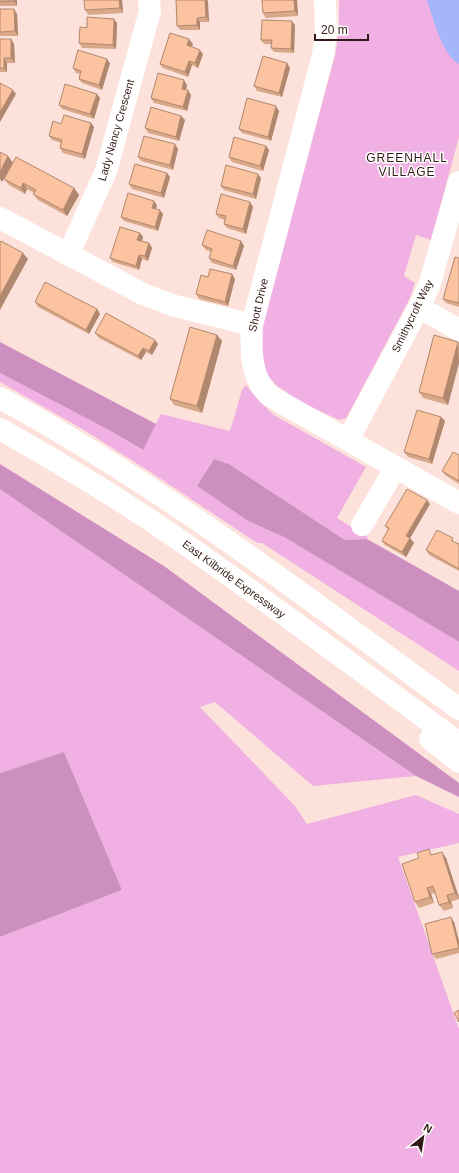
<svg xmlns="http://www.w3.org/2000/svg" width="459" height="1173" viewBox="0 0 459 1173" font-family="Helvetica,sans-serif">
<rect width="100%" height="100%" fill="#fce2db"/>
<path fill="#f0b0e3" d="M339,0h120v137l-28,103 -15,-5 -12,41 11,7 -6,17 -59,111 -4,7 -7,2 -38,-18 -25,-17 -13,-15 -3,-37 76,-281 3,-25z
M0,373l105,55 37,22 19,-36 69,17 12,-41 4,-5 13,16 15,14 92,52 -29,51 31,19 -1,2 -22,1 -116,-76 -15,-5 -17,27 51,35 36,16 175,105v29l-197,-128h-5l-99,-66 -74,-47 -84,-48z
M0,489l416,287 -103,10 -98,-84 -15,5 95,99 12,18 109,-29 43,19v29l-61,14 61,172v144h-459v-236l122,-47 -58,-138 -64,21z"/>
<path fill="#cd8ec0" d="M0,342l156,82 -13,26 -38,-22 -105,-55z
M214,459l15,5 116,76 22,-1 92,52v51l-175,-105 -36,-16 -51,-35z
M0,464l164,102 295,217v14l-43,-21 -416,-287z
M64,752l58,138 -122,47v-164z"/>
<path fill="#a5b5fa" d="M427,0h32v64c-18,-11 -25,-44 -32,-64z"/>
<g fill="none" stroke-linecap="round" stroke-linejoin="round">
<path stroke="#fff" stroke-width="22" d="M325,0l1,31 -3,24 -71,270c-1,23 -2,49 14,67 4,5 11,8 16,11l177,100
M0,218l143,76 32,12 77,19
M68,255l38,-84 44,-160 -1,-11
M419,307l40,23
M348,440l71,-133 10,-21 30,-104
M362,525l34,-58"/>
<path stroke="#fff" stroke-width="22" d="M0,398c162,88 310,202 459,311
M0,429c62,35 124,72 182,113 94,65 185,134 277,201
M430,739l29,23"/>
</g>
<path fill="#d8a889" d="M0,0h17v6h-17z
M122,0l1,13 -35,2 -3,-5z
M176,0h31l2,22h-9v8h-20l-3,-4z
M262,0h35l1,16 -32,2 -3,-5z
M0,9h14l3,5 1,22h-18z
M117,23l-1,26 -34,-1 -3,-5z
M295,25l-1,28 -20,-1 -3,-4v-4h-7l-3,-4z
M0,39h11l3,5 1,19h-8v9h-7z
M193,44l-1,3 11,7 -5,14 -6,-3 -4,12 -25,-9 -3,-4z
M110,63l-8,27 -20,-7 -3,-4 1,-5 -4,-1 -3,-5z
M290,68l-8,29 -25,-6 -3,-5z
M187,85l-1,5 5,5 -4,16 -33,-8 -3,-5z
M100,98l-6,21 -32,-10 -3,-4z
M279,111l-8,30 -29,-8 -3,-4z
M181,116l4,4 -6,21 -31,-8 -3,-5z
M91,123l3,4 -9,32 -22,-6 -3,-5 1,-5 -9,-3 -3,-4 12,-12z
M266,146l3,4 -6,21 -31,-9 -3,-5z
M178,149l-5,21 -32,-9 -3,-4z
M167,173l3,4 -6,21 -32,-9 -3,-5z
M261,178l-5,21 -32,-9 -3,-4z
M4,179l70,9 5,7 -12,21 -29,-16 -5,-6 1,-1 -7,-4 -2,5 -16,-9z
M250,202l3,5 -7,27 -19,-6 -3,-4 1,-4 -6,-2 -3,-4z
M157,205l-1,4 7,5 -5,17 -34,-10 -3,-4z
M140,233l3,4 -1,4 7,2 3,5 -4,13 -6,-2 -3,11 -26,-8 -3,-4z
M241,241l3,5 -8,24 -24,-7 -3,-5 2,-6 -5,-2 -4,-5z
M459,258v49l-13,-4 -3,-4z
M232,274l3,5 -7,27 -29,-7 -3,-5z
M35,302l62,7 3,5 -11,20 -51,-27z
M95,333l63,11 -6,11 -6,-3 -5,8 -42,-22z
M217,335l5,6 -20,72 -28,-8 -4,-6z
M459,342v21l-11,42 -25,-7 -4,-6z
M441,417l4,4 -13,43 -24,-7 -4,-5z
M459,455v29l-14,-9 -3,-4z
M430,504l-20,34 4,5 -8,14 -21,-12 -3,-4 6,-11 -3,-4z
M456,543l3,1v27l-30,-16 -3,-5z
M433,855l13,3 13,39v2l-8,3 2,6 -9,3 -5,-6 -4,-12 -4,1 3,9 -15,5 -4,-6z
M454,922l5,19v12l-23,6 -4,-5z"/>
<path fill="#b0886f" d="M14,0h3v6l-3,-5z
M119,0h3l1,13 -3,-5z
M205,0h2l1,1 1,21 -3,-5z
M294,0h3l1,16 -3,-5z
M14,9l3,5 1,22 -3,-5z
M197,18l3,4v8l-3,-5z
M114,19l3,4 -1,26 -3,-4z
M292,21l3,4 -1,28 -3,-4z
M11,39l3,5 1,19 -4,-5z
M189,39l4,5 -3,6 -3,-5z
M200,50l3,4 -5,14 -3,-5z
M4,58l3,5v9l-3,-4z
M107,59l3,4 -8,27 -3,-5z
M189,61l3,4 -4,12 -3,-5z
M287,63l3,5 -8,29 -3,-4z
M184,80l3,5 -2,8 -3,-4z
M13,90l3,4 -16,28v-10z
M188,90l3,5 -4,16 -4,-4z
M97,94l3,4 -6,21 -4,-5z
M276,106l3,5 -8,30 -3,-4z
M181,116l4,4 -6,21 -3,-4z
M91,123l3,4 -9,32 -3,-5z
M175,144l3,5 -5,21 -3,-5z
M266,146l3,4 -6,21 -3,-5z
M8,156l5,7 -11,19 -2,-3v-7z
M167,173l3,4 -6,21 -3,-5z
M258,174l3,4 -5,21 -3,-5z
M23,183l4,6 -2,5 -4,-6z
M74,188l5,7 -12,21 -4,-6z
M154,201l3,4 -2,7 -3,-4z
M250,202l3,5 -7,27 -3,-5z
M160,210l3,4 -5,17 -3,-4z
M140,233l3,4 -2,7 -4,-4z
M241,241l3,5 -8,24 -3,-4z
M149,243l3,5 -4,13 -3,-5z
M23,253l5,6 -28,51v-14z
M139,255l3,4 -3,11 -3,-4z
M232,274l3,5 -7,27 -3,-4z
M97,309l3,5 -11,20 -3,-4z
M217,335l5,6 -20,72 -5,-7z
M155,340l3,4 -6,11 -3,-4z
M458,342l1,21 -11,42 -5,-7z
M143,348l3,4 -5,8 -3,-4z
M441,417l4,4 -13,43 -3,-5z
M427,500l3,4 -21,36 -3,-4z
M410,538l4,5 -8,14 -4,-5z
M442,852l4,6 13,40 -4,-5z
M427,888l4,6 3,9 -4,-6z
M447,895l4,7 2,6 -4,-6z
M451,917l3,5 5,19v7z"/>
<path fill="#fbc39f" stroke="#b0886f" d="M0,0h14v1l-14,1z
M84,0h35l1,8 -35,2z
M176,0h29l1,17 -9,1v7l-20,1z
M262,0h32l1,11 -32,2z
M0,9h14l1,22 -15,1z
M87,17l27,2 -1,26 -34,-2 1,-16 7,1z
M262,20l30,1 -1,28 -20,-1 1,-8h-11z
M170,33l19,6 -2,6 13,5 -5,13 -6,-2 -4,11 -25,-8z
M0,39h11v19h-7v10h-4z
M78,50l29,9 -8,26 -20,-6 2,-8 -8,-3z
M263,56l24,7 -8,30 -25,-7z
M158,73l26,7 -2,9 6,1 -5,17 -32,-9z
M0,83l13,7 -13,22z
M65,84l32,10 -7,20 -31,-9z
M247,98l29,8 -8,31 -29,-8z
M151,107l30,9 -5,21 -31,-9z
M64,115l27,8 -9,31 -22,-6 2,-8 -13,-4 4,-15 8,3z
M144,136l31,8 -5,21 -32,-8z
M234,137l32,9 -6,20 -31,-9z
M0,152l8,4 -8,16z
M16,157l58,31 -11,22 -30,-16 3,-4 -13,-7 -2,5 -17,-9z
M135,164l32,9 -6,20 -32,-9z
M226,165l32,9 -5,20 -32,-8z
M128,193l26,8 -2,7 8,2 -5,17 -34,-10z
M221,194l29,8 -7,27 -19,-5 2,-8 -10,-2z
M120,227l20,6 -3,7 12,3 -4,13 -6,-1 -3,11 -26,-8z
M207,230l34,11 -8,25 -24,-8 3,-9 -10,-4z
M1,241l22,12 -23,43v-54z
M455,257l4,1v45l-16,-4z
M210,269l22,5 -7,28 -29,-8 5,-19 7,2z
M45,282l52,27 -11,21 -51,-28z
M106,313l49,27 -6,11 -6,-3 -5,8 -43,-23z
M190,327l27,8 -20,71 -27,-7z
M434,335l24,7 -15,56 -24,-6z
M417,410l24,7 -12,42 -25,-7z
M453,452l6,3v26l-17,-10z
M407,489l20,11 -21,36 4,2 -8,14 -20,-11 7,-13 -4,-2z
M437,530l16,8 -1,3 7,3v25l-33,-19z
M429,849l2,6 11,-3 13,41 -8,2 2,7 -10,3 -6,-19 -6,2 3,9 -15,5 -13,-38 17,-6 -2,-5z
M451,917l8,31 -27,6 -7,-30z
M459,1010v12l-5,-9z"/>
<g text-anchor="middle" stroke-width="3" stroke-linejoin="round" paint-order="stroke">
<g font-size="11" fill="#321b15" stroke="#fff">
<text transform="translate(116 130) rotate(-74)" y="4">Lady Nancy Crescent</text>
<text transform="translate(258 305) rotate(-77)" y="4">Shott Drive</text>
<text transform="translate(412 316) rotate(-64)" y="4">Smithycroft Way</text>
<text transform="translate(234 579) rotate(36)" y="4">East Kilbride Expressway</text>
</g>
<g font-size="12" letter-spacing="1" fill="#321b15" stroke="#fff">
<text x="407" y="162">GREENHALL<tspan x="407" dy="14">VILLAGE</tspan></text>
</g>
</g>
<g transform="translate(423 1137) rotate(30)" stroke="#ffffff" stroke-width="3" paint-order="stroke">
<path d="M0-3L7 15L0 10L-7 15Z" fill="#321b15"/>
<text y="-6" font-size="11" font-weight="bold" text-anchor="middle" fill="#321b15">N</text>
</g>
<path d="M315 34v6h53v-6" fill="none" stroke="#321b15" stroke-width="2"/>
<text x="321" y="34" font-size="12" fill="#321b15" stroke="#ffffff" stroke-width="3" paint-order="stroke">20 m</text>
</svg>
